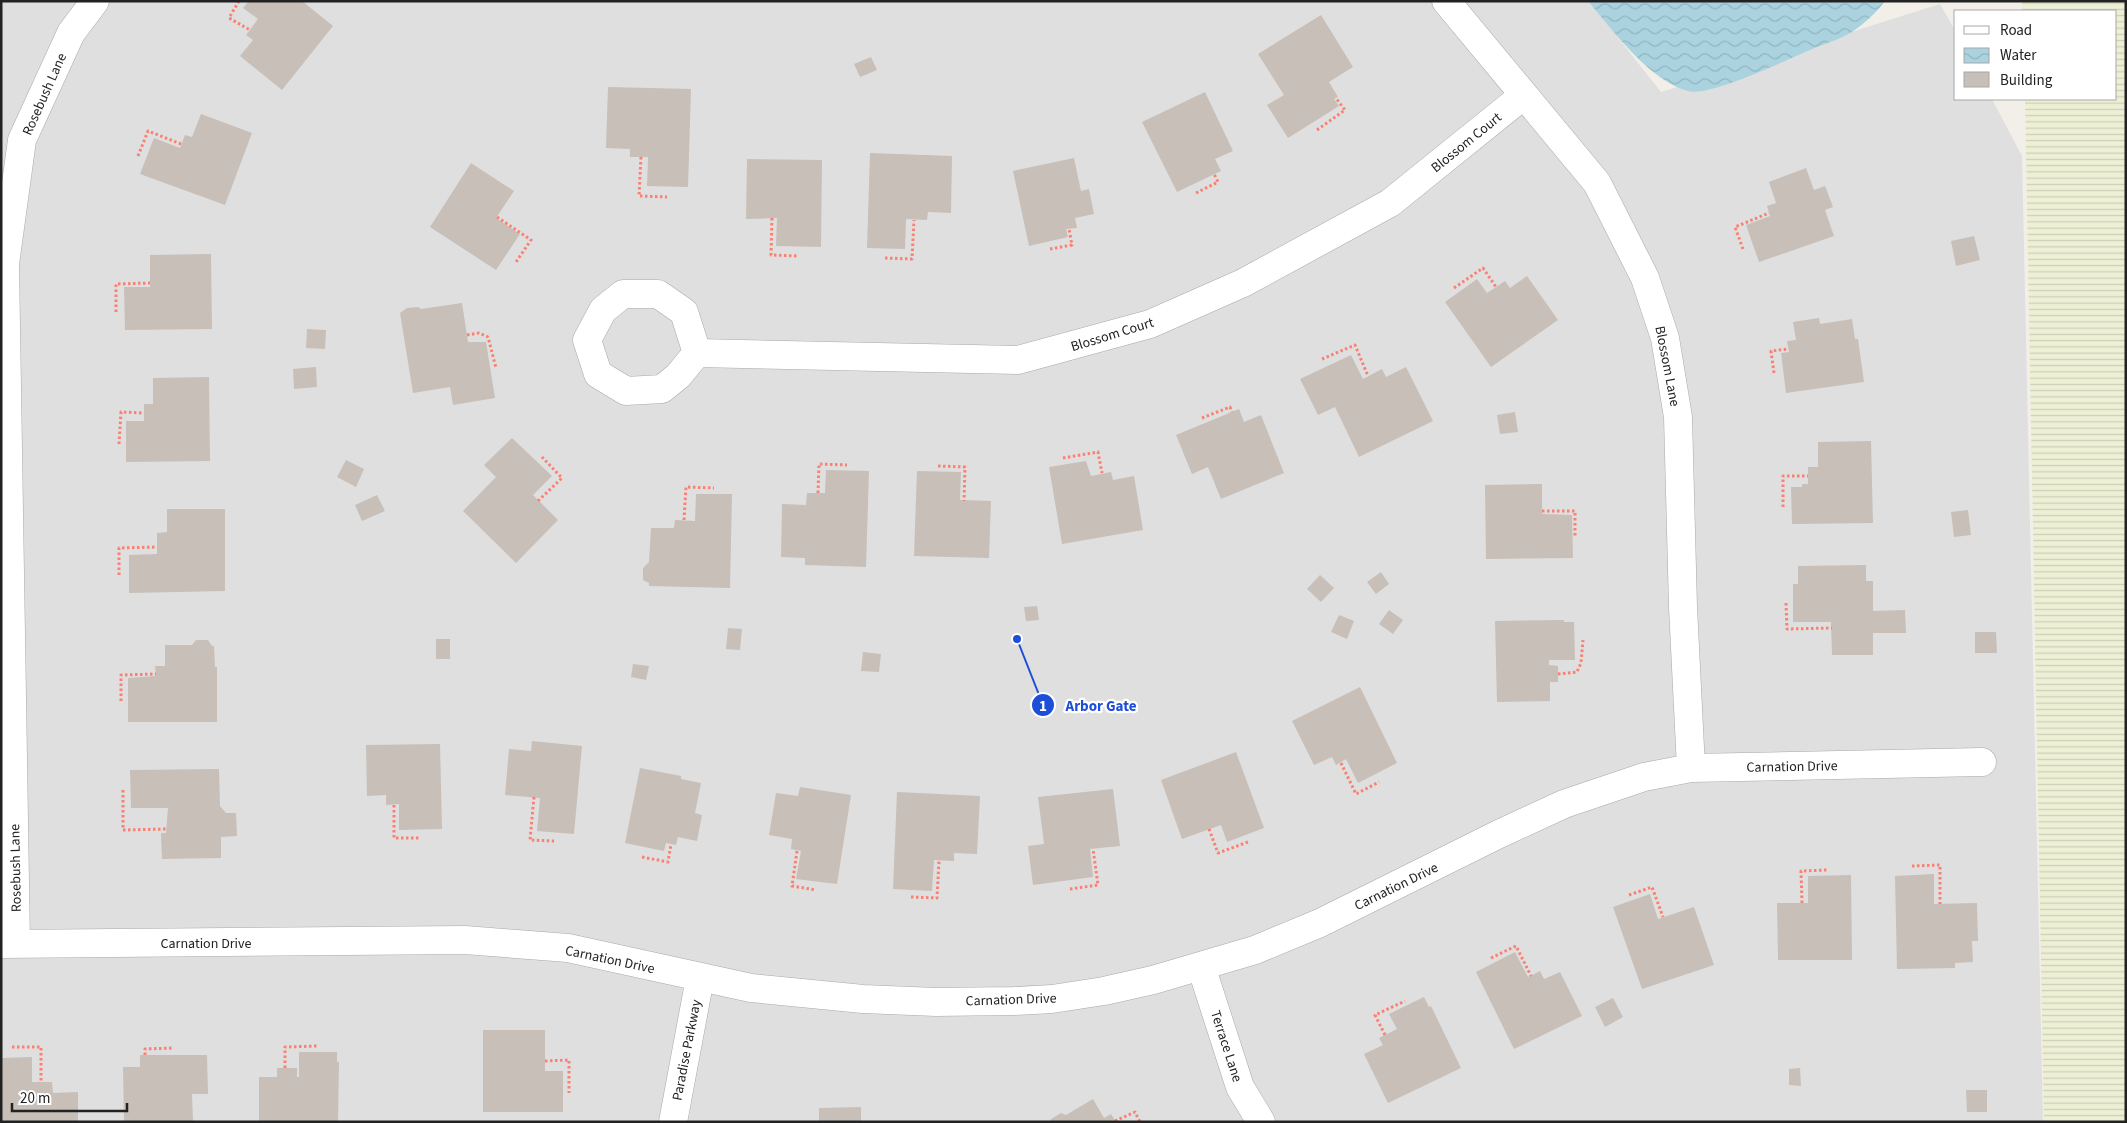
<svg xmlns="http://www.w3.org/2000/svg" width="2127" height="1123" viewBox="0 0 2127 1123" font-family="'Source Sans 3',sans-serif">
<defs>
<pattern id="farmland-rules" width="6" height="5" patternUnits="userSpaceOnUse" patternTransform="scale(1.25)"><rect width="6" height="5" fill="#eef0d5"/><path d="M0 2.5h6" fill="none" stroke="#ccceb7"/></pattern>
<pattern id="water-waves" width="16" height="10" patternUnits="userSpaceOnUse" patternTransform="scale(1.25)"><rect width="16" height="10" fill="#aad3df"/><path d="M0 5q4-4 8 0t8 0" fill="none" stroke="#92b5bf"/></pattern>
</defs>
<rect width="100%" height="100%" fill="#f2efe9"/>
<path fill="#e0dfdf" d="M1,1h1588l72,91 279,-88 16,28v67h36l30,57 21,966h-2042z"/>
<path fill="url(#farmland-rules)" d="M2022,1h104v1121h-82l-19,-1023h91v-88h-94z"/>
<path fill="url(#water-waves)" d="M1588,1h297c-9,12 -21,23 -33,31 -13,8 -29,12 -42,18 -24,10 -100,47 -122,41 -38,-10 -75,-60 -100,-90z"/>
<path fill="#c7bfb8" d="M249,1h53l31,25 -51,64 -42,-34 13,-16 -7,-5 12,-16 -15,-11z
M1321,15l32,52 -24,15 9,15 -4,2 5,7 -51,32 -21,-33 17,-10 -26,-41z
M871,57l6,13 -17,7 -6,-13z
M608,87l83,2 -3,98 -41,-1 1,-29h-18v-8l-24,-1z
M1205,92l28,59 -18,8 6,12 -44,21 -35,-70z
M201,114l51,19 -27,72 -85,-31 14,-36 26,10 5,-13 7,2z
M870,153l82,3 -1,57 -23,-1 -1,8 -21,-1 -1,30 -38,-1z
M1074,158l7,33 8,-2 5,25 -19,4 2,10 -11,1 2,8 -39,9 -16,-75z
M747,159l75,1 -1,87 -45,-1 1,-28 -31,1z
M471,163l43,28 -18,27 24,16 -24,36 -66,-43z
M1806,168l8,22 11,-4 8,21 -8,3 9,26 -75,26 -13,-37 24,-9 -3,-10 9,-3 -7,-21z
M1974,236l6,24 -24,6 -5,-25z
M211,254l1,75 -87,1 -1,-43h26v-32z
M1527,276l31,44 -67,47 -46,-65 32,-23 10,14 18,-12 5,7z
M462,303l6,39h18l9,56 -42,7 -3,-18 -37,6 -13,-80 7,-5 11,-1 3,2z
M1819,318l1,6 32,-5 3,20h3l6,43 -78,11 -5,-40 8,-1 -2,-11 9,-1 -3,-18z
M307,329l19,1 -1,19 -19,-1z
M1351,355l12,24 19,-10 4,8 20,-10 27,54 -74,36 -24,-50 -17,8 -18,-36z
M316,367l1,20 -23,2 -1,-20z
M209,377l1,84 -84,1v-41h18v-17h9v-26z
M1239,409l5,13 17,-7 23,58 -63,26 -13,-32 -16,7 -16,-39z
M1515,412l3,20 -18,2 -3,-19z
M512,438l40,38 -19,19 25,25 -42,43 -53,-52 33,-34 -12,-12z
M1871,441l2,82 -81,1 -1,-37h11v-3h6v-17h10v-25z
M346,460l18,9 -8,18 -19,-10z
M1086,461l5,15 20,-4 2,8 21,-4 9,54 -81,14 -13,-77z
M826,470l43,1 -3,96 -61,-2v-7l-24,-1 1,-53 24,1 1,-12h18z
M917,471l44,1 -1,28 31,1 -2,57 -75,-2z
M1542,484v30l30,1 1,43 -87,1 -1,-74z
M696,494h36l-2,94 -81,-2v-3l-6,-3v-12l6,-6 2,-34h23l1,-8 20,1z
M377,495l8,16 -23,10 -7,-16z
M167,509h58v82l-96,2v-38l28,-1v-21l10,-1z
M1968,510l3,25 -17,2 -3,-25z
M1866,565v16h7v30l32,-1 1,23h-33v22h-41l-1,-33h-38v-38h5v-18z
M1381,572l8,12 -13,10 -9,-12z
M1320,575l14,13 -13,14 -14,-13z
M1037,606l2,14 -13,1 -2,-14z
M1389,610l14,10 -10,14 -14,-10z
M1339,615l15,6 -7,18 -16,-7z
M1564,620v2h10l1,38h-26v5l9,1v16h-8v19l-53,1 -2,-81z
M728,628l14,1 -2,21 -14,-1z
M1975,632h21l1,21h-22z
M436,639h14v20h-14z
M196,640h12l4,6h2l1,21h2v55h-89v-44l28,-2 -1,-10h10v-21h27z
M863,652l18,2 -2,18 -18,-1z
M633,664l16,2 -3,14 -15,-3z
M1360,687l37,76 -39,20 -12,-24 -10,6 -4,-8 -18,8 -22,-44z
M532,741l50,5 -8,88 -37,-3 3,-33 -35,-3 4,-46 22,2z
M440,744l2,85 -43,1v-26l-13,1v-10l-19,1 -1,-51z
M1236,752l28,76 -37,14 -6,-17 -39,14 -21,-59z
M640,768l41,8v3l20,4 -6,30 7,2 -5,26 -19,-4 -2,8 -10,-2 -2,8 -39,-8z
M219,769l1,37 6,7h10l1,23 -16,1v21l-59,1 -1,-26h5l2,-25h-37l-1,-38z
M800,787l51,8 -14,89 -41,-5 5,-28 -10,-2 1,-10 -23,-4 7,-42 22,3z
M1113,789l7,57 -30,3 3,28 -60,8 -5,-39 16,-2 -6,-47z
M897,792l83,4 -3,58 -23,-1v8l-20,-1 -2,31 -39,-2z
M1934,874v30l43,-1 1,38h-6l1,21 -18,1v5l-58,1 -2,-93z
M1851,875l1,85h-74l-1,-57h31v-27z
M1650,894l8,25 36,-12 20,58 -72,24 -29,-82z
M1515,952l13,25 12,-6 4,8 16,-7 22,44 -68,33 -38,-77z
M1424,997l5,10 2,-1 30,62 -73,35 -24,-49 19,-9 -4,-7 18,-9 -8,-15z
M1613,998l10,19 -18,10 -10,-20z
M483,1030h62v41h18v41h-80z
M299,1052h38v10h2l-1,60h-79v-45h18v-9h20v9h2z
M140,1055h67l1,39h-16l1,28h-69l-1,-55h17z
M32,1057v25h20l1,11 25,-1v30h-77v-64z
M1800,1068l1,18 -12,-1v-16z
M1966,1090h21v22h-20z
M1093,1099l11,19 7,-4 5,8h-66l1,-3 10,-6 5,2z
M861,1107v15h-42v-14z"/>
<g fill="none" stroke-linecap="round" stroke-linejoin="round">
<defs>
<path id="minor" d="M1446,1l151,182 48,95 20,60 13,79 5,190 8,161
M623,294h35l26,18 13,41 -19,23 -16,13 -36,2 -28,-17 -11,-34 16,-30z
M697,353l321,7 132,-36 93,-41 147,-80 134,-108
M1,944l464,-4 103,8 183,40 112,11 73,3 78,-1 38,-2 52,-8 49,-11 102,-30 65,-27 179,-89 65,-30 80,-27 47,-9 291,-6
M16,944l-11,-680 17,-124 49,-107 24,-32
M1201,966l39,121 21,35
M673,1122l27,-144"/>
</defs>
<use href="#minor" stroke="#a9a9a9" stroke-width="29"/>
<path stroke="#fa8072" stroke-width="3" stroke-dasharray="2.5 2.5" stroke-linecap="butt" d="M239,1l-10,17 21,12
M1317,130l28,-20 -9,-12
M138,156l10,-25 33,13
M641,157l-2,39 28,1
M1196,193l22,-11 -4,-8
M497,217l34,23 -15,22
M772,218l-1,37 28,1
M1050,249l22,-4 -3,-16
M1743,249l-8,-22 34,-14
M885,258l27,1 2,-39
M1454,288l29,-20 13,19
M116,312v-28l34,-1
M467,335l12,-2 9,4 8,31
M1322,359l33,-14 13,31
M1774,373l-3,-22 17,-2
M1202,418l28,-11 2,5
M119,444l2,-32 23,1
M1063,458l35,-6 4,21
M938,466l27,1 -1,34
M818,493l1,-29 28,1
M538,501l24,-23 -20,-21
M1783,507v-31h25
M1542,511h33v27
M684,520l2,-33 28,1
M119,575v-27l38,-1
M1786,603l1,26 45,-1
M1558,674l19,-2 4,-9 2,-23
M121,701v-26l35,-1
M1341,763l15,31 23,-12
M123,790v40l43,-1
M534,797l-4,43 24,1
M394,805v33h26
M1209,829l9,24 30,-11
M797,851l-5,35 24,4
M642,857l26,5 3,-18
M1912,866l28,-1v39
M1070,889l28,-4 -5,-36
M1629,895l23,-8 11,30
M911,897l26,1 2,-37
M1802,903l-1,-32 26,-1
M1491,958l25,-12 15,30
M1385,1035l-10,-20 30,-14
M12,1047h29v35
M145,1055v-6l28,-1
M545,1061l24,-1v33
M285,1068v-21l33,-1
M1115,1121l20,-9 5,10"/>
<use href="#minor" stroke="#fff" stroke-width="28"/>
</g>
<g text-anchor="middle" stroke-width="4.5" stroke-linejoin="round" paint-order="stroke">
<g font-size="14" fill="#222" stroke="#fff">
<text transform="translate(44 94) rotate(-66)" y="5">Rosebush Lane</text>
<text transform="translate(1466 142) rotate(-39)" y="5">Blossom Court</text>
<text transform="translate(1112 334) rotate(-17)" y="5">Blossom Court</text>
<text transform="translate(1668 366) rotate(79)" y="5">Blossom Lane</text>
<text transform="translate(1792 766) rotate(-1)" y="5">Carnation Drive</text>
<text transform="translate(15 868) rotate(-91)" y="5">Rosebush Lane</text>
<text transform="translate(1396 886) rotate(-26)" y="5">Carnation Drive</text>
<text x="206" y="948">Carnation Drive</text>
<text transform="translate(610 959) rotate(12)" y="5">Carnation Drive</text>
<text transform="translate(1011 999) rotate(-2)" y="5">Carnation Drive</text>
<text transform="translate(1227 1046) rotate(72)" y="5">Terrace Lane</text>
<text transform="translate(686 1050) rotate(-79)" y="5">Paradise Parkway</text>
</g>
</g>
<path fill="none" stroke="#1d4ed8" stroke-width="2" d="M1017 639L1043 705"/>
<g fill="#1d4ed8" stroke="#fff" stroke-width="2">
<circle cx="1017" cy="639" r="5"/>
<circle cx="1043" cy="705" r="12"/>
</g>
<g font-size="15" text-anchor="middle" font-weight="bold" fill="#fff">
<text x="1043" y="711">1</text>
</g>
<g font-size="15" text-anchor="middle" font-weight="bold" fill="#1d4ed8" stroke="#fff" stroke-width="4.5" stroke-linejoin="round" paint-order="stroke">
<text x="1101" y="711">Arbor Gate</text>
</g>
<rect width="2127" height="1123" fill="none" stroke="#222222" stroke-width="5"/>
<rect x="1954" y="10" width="162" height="90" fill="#ffffff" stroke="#a7a7a7"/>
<rect x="1964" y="26" width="25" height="8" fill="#ffffff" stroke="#a7a7a7"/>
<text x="2000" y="35" font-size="15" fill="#222222">Road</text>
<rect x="1964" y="48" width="25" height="15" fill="url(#water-waves)" stroke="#a7a7a7"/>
<text x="2000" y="60" font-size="15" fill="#222222">Water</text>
<rect x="1964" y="72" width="25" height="15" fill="#c7bfb8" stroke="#a7a7a7"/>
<text x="2000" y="85" font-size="15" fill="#222222">Building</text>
<path d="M12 1103v8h115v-8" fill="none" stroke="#222222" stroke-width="2.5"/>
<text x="20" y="1103" font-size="15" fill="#222222" stroke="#ffffff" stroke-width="4" paint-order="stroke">20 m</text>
</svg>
